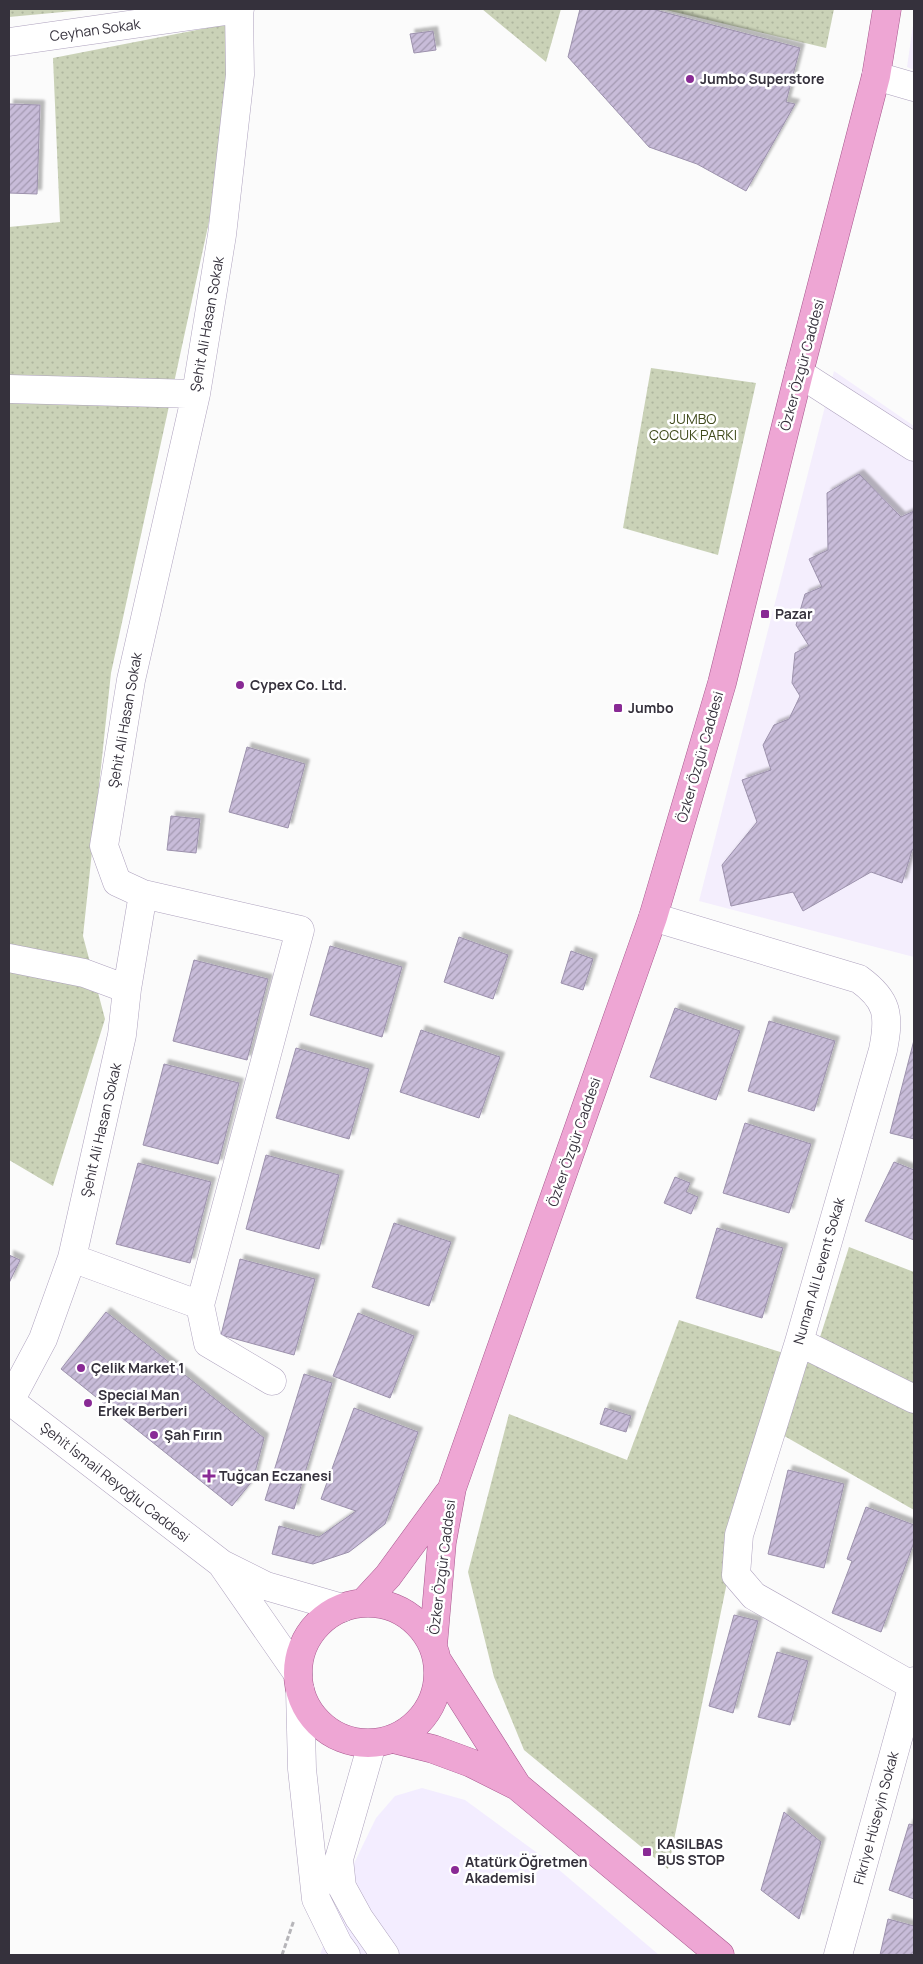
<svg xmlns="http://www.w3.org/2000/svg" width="923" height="1964" viewBox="0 0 923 1964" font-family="Manrope,sans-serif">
<defs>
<pattern id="green-dots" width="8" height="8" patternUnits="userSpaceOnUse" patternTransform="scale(1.25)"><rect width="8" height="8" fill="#cad2b7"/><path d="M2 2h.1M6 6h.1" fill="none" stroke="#aeb59e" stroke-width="1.8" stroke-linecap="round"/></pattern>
<pattern id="building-hatch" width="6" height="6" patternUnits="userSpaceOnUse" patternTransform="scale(1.25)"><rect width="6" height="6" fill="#c8bcd9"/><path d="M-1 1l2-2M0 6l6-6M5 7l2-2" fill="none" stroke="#a399b1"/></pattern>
<filter id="shadow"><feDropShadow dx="4.5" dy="-4.5" stdDeviation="1" flood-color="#0004"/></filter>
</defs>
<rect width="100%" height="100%" fill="#fbfbfb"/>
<path fill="#f4eefd" d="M914,18v52l-7,-3z
M834,371l80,55v531l-215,-56z"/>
<path fill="#f3edff" d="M422,1788l43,12 86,63 108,92h-339l27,-77 29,-60 19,-22z"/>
<path fill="url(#green-dots)" d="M9,9h86l-86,8z
M482,9h79l-15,53z
M662,9h172l-8,39z
M253,19l-142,654 -28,263 22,83 -52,167 -44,-26v-933l51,-5 -7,-164z
M651,368l105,15 -38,172 -95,-27z
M849,1247l65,25v238l-154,-88 -92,447 -144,-119 -30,-73 -26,-105 41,-158 118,46 52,-140 133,42z"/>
<path fill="url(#building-hatch)" stroke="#9c91ac" filter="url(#shadow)" d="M580,9h72l148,39 -14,54 9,2 -49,87 -49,-27 -48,-17 -81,-90z
M433,31l3,19 -22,3 -4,-19z
M9,104l31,1 -3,89 -28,-1z
M859,474l42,43 13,-6v338l-2,1 -10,33 -31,-11 -68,39 -10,-19 -62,14 -9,-41 35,-43 -15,-42 29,-10 -8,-25 11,-20 15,-6 11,-23 -8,-13 3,-30 14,-7 -13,-21 9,-31 17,-7 -13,-28 19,-9 -1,-57z
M247,747l58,17 -17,64 -59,-16z
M171,816l29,3 -4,34 -29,-3z
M459,937l49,18 -15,44 -49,-17z
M330,946l72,21 -20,70 -72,-22z
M571,951l22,8 -10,31 -22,-7z
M194,960l74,19 -21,81 -74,-19z
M675,1008l65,23 -24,69 -66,-23z
M769,1021l66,20 -21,70 -66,-20z
M421,1030l79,27 -21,61 -79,-26z
M914,1040v99l-24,-6z
M296,1048l73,21 -20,70 -73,-21z
M164,1064l75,19 -21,81 -75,-19z
M745,1123l66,21 -22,69 -66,-20z
M266,1155l73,20 -20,74 -73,-20z
M894,1162l20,8v70l-49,-19z
M138,1163l73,19 -21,81 -74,-19z
M675,1177l15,6 -4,9 12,5 -7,17 -27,-11z
M394,1223l57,19 -22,64 -57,-19z
M717,1228l66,20 -21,70 -66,-20z
M9,1255l11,5 -11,23z
M240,1259l75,20 -21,76 -73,-20z
M106,1312l158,126 -11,42 -21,26 -171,-137z
M358,1313l56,23 -24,62 -57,-22z
M304,1374l28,9 -38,126 -29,-9z
M354,1408l64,24 -33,92 -36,28 -36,12 -41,-10 7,-28 40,11 37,-26 -35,-12z
M605,1408l26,8 -5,16 -26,-8z
M788,1470l56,14 -20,84 -56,-14z
M866,1507l48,18v17l-33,90 -49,-19 20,-52 -5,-2z
M734,1615l24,6 -25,92 -24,-7z
M777,1652l31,9 -18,64 -32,-8z
M784,1812l37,30 -22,77 -38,-29z
M909,1824l5,1v74l-25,-9z
M888,1919l26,7v29h-34z"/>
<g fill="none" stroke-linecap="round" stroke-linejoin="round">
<defs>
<path id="minor" d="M239,9l1,66 -18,160 -26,159 -65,286 -27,166 13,36 26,12 157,36 -100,375 8,38 64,38
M9,42l231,-33
M876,76l38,11
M799,373l115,74
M9,389l187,5
M653,917l206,62c29,21 31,36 24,71l-84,292 -60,193 -3,40 18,21 159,90
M9,958l75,15 43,16
M72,1258l128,47
M799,1342l115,57
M9,1400l213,164 44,22 76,22
M10,1401l33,-62 29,-81 50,-223 5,-46 16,-95
M223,1566l75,108
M300,1690l2,79 14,130 22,45 8,11
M372,1744l-33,115 3,28 17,31 26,37
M838,1955l76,-274"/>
<path id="major" d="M363,1603l25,-27 60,-82
M298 1673a70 70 0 1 1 140 0a70 70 0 1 1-140 0Z
M433,1646l9,-104 10,-54 201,-571 69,-234 77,-310 77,-297 11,-67
M437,1660l79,124
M393,1739l40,10 38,14 46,23 203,169"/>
</defs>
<use href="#minor" stroke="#aea2be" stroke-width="29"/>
<use href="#major" stroke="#a6568d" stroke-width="29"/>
<path stroke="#b6b5b9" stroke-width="3" stroke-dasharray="5 2.5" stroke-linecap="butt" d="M282,1955l12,-35"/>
<use href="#minor" stroke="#fff" stroke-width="28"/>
<use href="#major" stroke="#eea6d4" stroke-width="28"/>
</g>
<g fill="#892a95" stroke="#fff" stroke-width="2">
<circle cx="690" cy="79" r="5"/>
<rect x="760" y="609" width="10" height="10" rx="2.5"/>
<circle cx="240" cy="685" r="5"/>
<rect x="613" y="703" width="10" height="10" rx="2.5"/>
<circle cx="81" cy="1368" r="5"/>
<circle cx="88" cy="1403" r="5"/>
<circle cx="154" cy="1435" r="5"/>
<path d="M206.5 1468.5h5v5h5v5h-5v5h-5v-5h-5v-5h5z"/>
<rect x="642" y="1847" width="10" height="10" rx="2.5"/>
<circle cx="455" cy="1870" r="5"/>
</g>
<g text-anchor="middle" stroke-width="5" stroke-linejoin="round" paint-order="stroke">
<g font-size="14" fill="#35313c" stroke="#fff">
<text transform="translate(95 30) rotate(-8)" y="5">Ceyhan Sokak</text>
<text transform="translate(207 324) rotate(-80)" y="5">Şehit Ali Hasan Sokak</text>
<text transform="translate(802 365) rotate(-75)" y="5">Özker Özgür Caddesi</text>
<text transform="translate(125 720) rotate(-80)" y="5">Şehit Ali Hasan Sokak</text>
<text transform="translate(700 757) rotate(-74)" y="5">Özker Özgür Caddesi</text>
<text transform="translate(101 1130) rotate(-77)" y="5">Şehit Ali Hasan Sokak</text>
<text transform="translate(574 1142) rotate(-71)" y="5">Özker Özgür Caddesi</text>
<text transform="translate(819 1271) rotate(-74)" y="5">Numan Ali Levent Sokak</text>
<text transform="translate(115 1482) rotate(38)" y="5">Şehit İsmail Reyoğlu Caddesi</text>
<text transform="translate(442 1567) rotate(-83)" y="5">Özker Özgür Caddesi</text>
<text transform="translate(876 1818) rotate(-75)" y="5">Fikriye Hüseyin Sokak</text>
</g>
<g font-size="14" font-weight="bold" fill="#35313c" stroke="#fff" text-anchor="start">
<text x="700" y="84">Jumbo Superstore</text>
<text x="775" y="619">Pazar</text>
<text x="250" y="690">Cypex Co. Ltd.</text>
<text x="628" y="713">Jumbo</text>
<text x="91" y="1373">Çelik Market 1</text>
<text x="98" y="1400">Special Man<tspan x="98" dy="16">Erkek Berberi</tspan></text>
<text x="164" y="1440">Şah Fırın</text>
<text x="219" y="1481">Tuğcan Eczanesi</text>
<text x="657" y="1849">KASILBAS<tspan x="657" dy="16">BUS STOP</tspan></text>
<text x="465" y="1867">Atatürk Öğretmen<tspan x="465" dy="16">Akademisi</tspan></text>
</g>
<g font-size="14" fill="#404b1c" stroke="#fff">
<text x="693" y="424">JUMBO<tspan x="693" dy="16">ÇOCUK PARKI</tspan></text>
</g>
</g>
<rect width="923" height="1964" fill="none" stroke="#35313c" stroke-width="20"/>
</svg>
